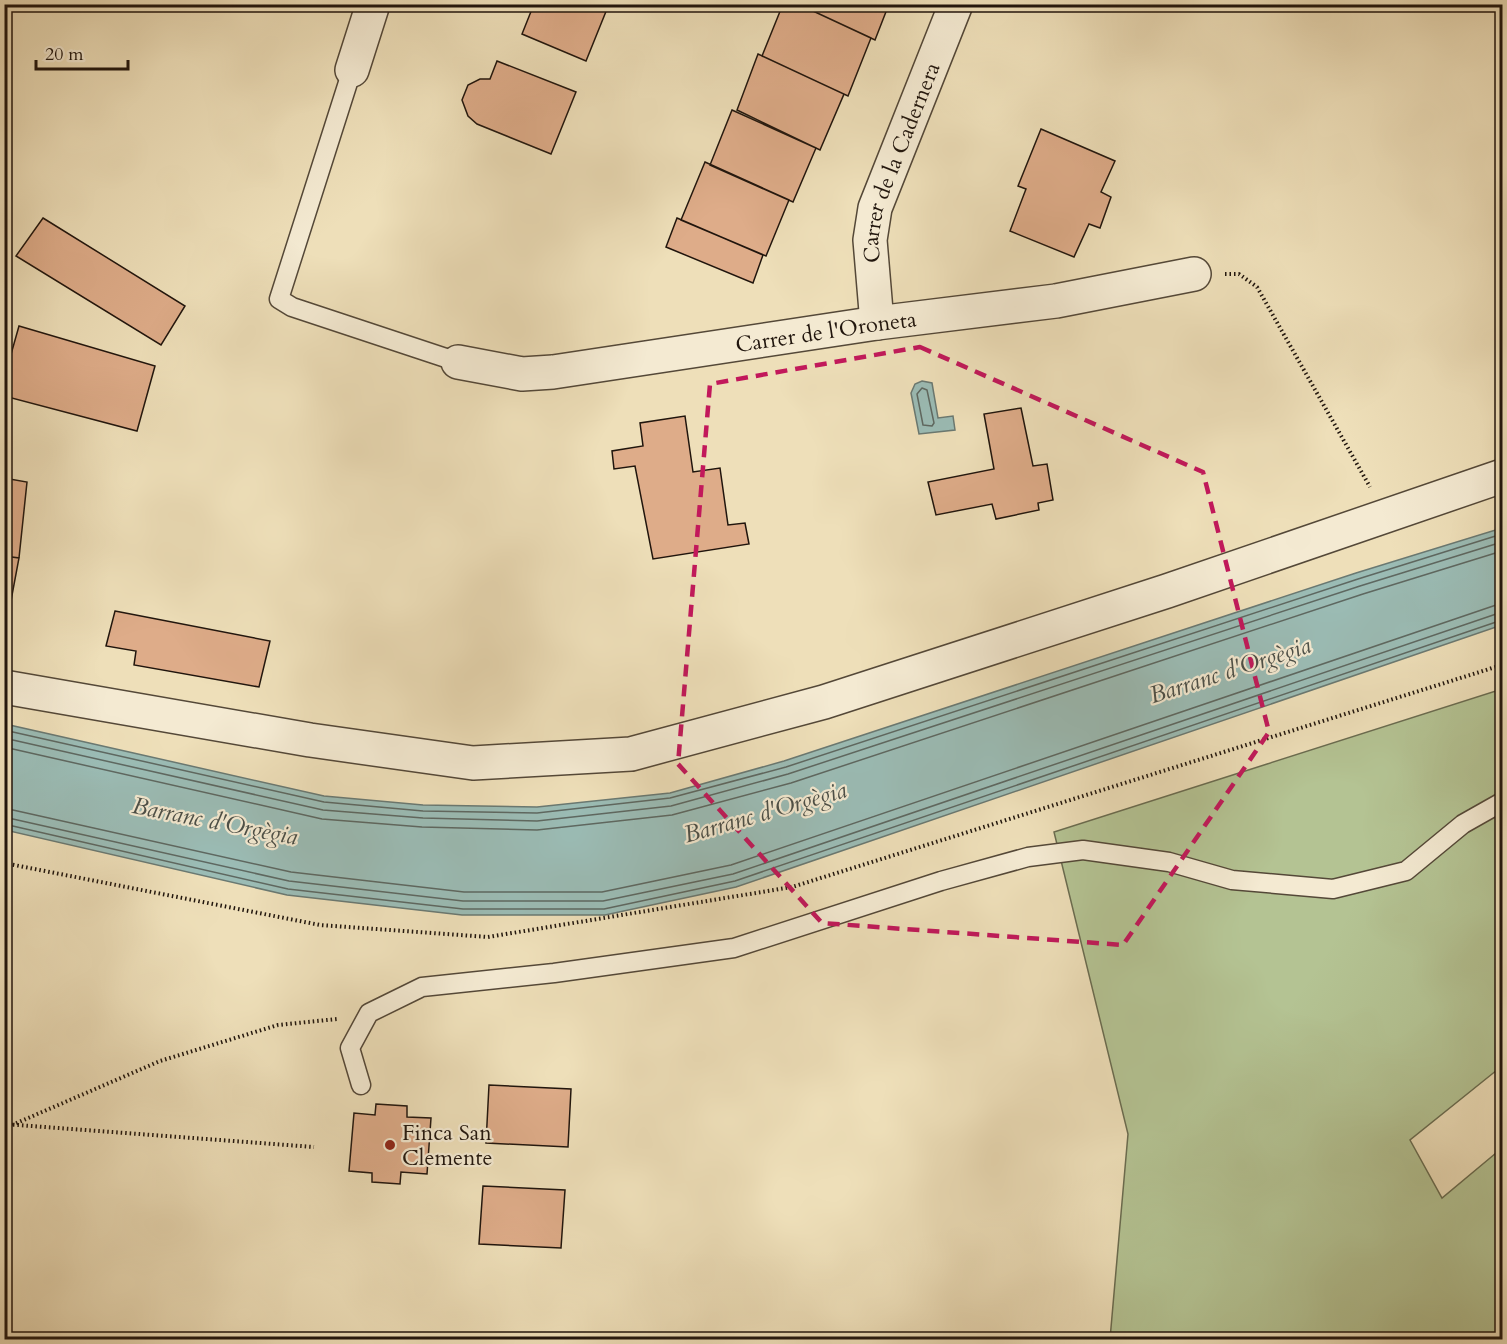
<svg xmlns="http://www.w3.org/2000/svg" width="1507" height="1344" viewBox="0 0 1507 1344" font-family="Cardo,serif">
<rect width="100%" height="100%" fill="#eedfb9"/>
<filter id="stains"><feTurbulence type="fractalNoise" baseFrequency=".00333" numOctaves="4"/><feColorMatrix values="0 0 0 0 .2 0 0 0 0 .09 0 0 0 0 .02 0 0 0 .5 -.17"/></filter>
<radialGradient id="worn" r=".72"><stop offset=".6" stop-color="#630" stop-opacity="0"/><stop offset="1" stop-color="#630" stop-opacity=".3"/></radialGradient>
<path fill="#b4c393" stroke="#6a6c50" stroke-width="1.5" d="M1502,689v377l-92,74 32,58 60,-50v191h-392l18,-205 -74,-302z"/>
<path fill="#9bbcb5" stroke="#6a7972" stroke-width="1.5" d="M922,381l10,2 6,35 15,-2 2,14 -36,4 -8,-41 4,-9z
M1502,528v97l-766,262 -131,28h-143l-175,-20 -282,-65v-106l319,72 99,9 114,2 133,-14 114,-32 572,-188z"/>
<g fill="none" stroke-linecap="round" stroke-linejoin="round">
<path stroke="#5e6861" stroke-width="1.5" d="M922,388l5,2 7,33 -2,3 -9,-1 -6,-31z
M4,730l320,72 99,9 114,2 133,-15 116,-31 572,-188 144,-45
M4,738l319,72 100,8 114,3 134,-15 117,-32 572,-188 142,-44
M4,747l318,72 100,8 115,3 135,-15 119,-32 572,-189 139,-43
M4,808l287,64 173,20h138l129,-27 771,-262
M4,817l285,64 174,20h140l130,-27 769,-262
M4,824l284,65 175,20h141l131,-28 767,-261"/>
</g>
<path fill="#deac89" stroke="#20150d" stroke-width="1.5" d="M534,4h75l-23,57 -64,-27z
M783,4h15l73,34 -23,58 -86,-40z
M798,4h91l-14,36z
M758,54l86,40 -24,56 -83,-40z
M497,61l79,31 -25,62 -74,-30 -9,-8 -6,-16 6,-15 12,-6h10z
M732,110l84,38 -23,54 -83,-37z
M1041,129l74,32 -14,31 10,5 -11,31 -11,-4 -15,33 -64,-26 16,-42 -8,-3z
M705,162l84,38 -23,56 -85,-36z
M43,218l142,88 -24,39 -145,-89z
M677,218l86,37 -10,28 -87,-36z
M19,326l136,40 -18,65 -133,-35v-17z
M1021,408l12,58 14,-2 6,36 -15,3 1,7 -43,9 -4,-15 -56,11 -8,-33 66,-13 -10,-55z
M685,416l8,56 27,-4 8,57 17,-2 4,21 -96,15 -18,-93 -21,3 -2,-18 31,-5 -3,-23z
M4,478l23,4 -8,76 -15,-2z
M4,556l15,2 -12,64h-3z
M115,611l155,30 -11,46 -125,-22 2,-14 -30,-5z
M489,1085l82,4 -3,58 -82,-4z
M376,1104l31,2v11l24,1 -4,56 -26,-2 -1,12 -28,-2v-9l-23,-2 5,-58 21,2z
M483,1186l82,4 -4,58 -82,-4z"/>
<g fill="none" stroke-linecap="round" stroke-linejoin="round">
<defs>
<path id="lane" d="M352,70l-73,229 13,8 166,55
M361,1085l-11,-37 19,-35 53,-26 132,-14 180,-25 207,-67 87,-24 55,-7 86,12 63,18 101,9 73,-18 57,-47 39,-22"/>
<g id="street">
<path d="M352,70l21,-66"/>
<path id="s1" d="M877,323l-7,-83 5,-32 81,-204"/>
<path id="s2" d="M458,362l64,12 31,-2 324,-49 179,-22 138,-27"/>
<path d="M4,687l306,53 163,23 158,-9 193,-52 343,-111 335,-115"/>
</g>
</defs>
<use href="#lane" stroke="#544838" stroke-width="21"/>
<use href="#street" stroke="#544838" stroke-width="36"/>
<path stroke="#20150d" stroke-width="4" stroke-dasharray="1.5 3" stroke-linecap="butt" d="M1225,274h14l18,13 113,200
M4,863l316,62 168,12 304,-50 710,-222
M4,1124l310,23
M12,1125l148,-64 118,-36 59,-6"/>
<use href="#lane" stroke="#f4ead2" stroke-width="18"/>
<use href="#street" stroke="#f4ead2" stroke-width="33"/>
</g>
<path fill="none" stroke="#c2185b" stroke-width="4.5" stroke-dasharray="12 8" stroke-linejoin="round" d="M920,347l283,125 66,260 -146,213 -301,-22 -144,-159 32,-380z"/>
<circle fill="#8f2418" stroke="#f4ead2" stroke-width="2" cx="390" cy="1145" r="6"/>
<g text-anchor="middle" stroke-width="4.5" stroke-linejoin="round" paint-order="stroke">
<g font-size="22" fill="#20150d" stroke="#f4ead2">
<text dy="8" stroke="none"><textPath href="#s1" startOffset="166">Carrer de la Cadernera</textPath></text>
<text dy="8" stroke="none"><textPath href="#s2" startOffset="372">Carrer de l'Oroneta</textPath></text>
</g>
<g font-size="22" fill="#20150d" stroke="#f4ead2" text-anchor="start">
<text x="402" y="1140">Finca San<tspan x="402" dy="25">Clemente</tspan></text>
</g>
<g font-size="24" font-style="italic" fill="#4b4f48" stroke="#f4ead2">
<text transform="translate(1230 670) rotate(-18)" y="8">Barranc d'Orgègia</text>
<text transform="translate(765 812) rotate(-16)" y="8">Barranc d'Orgègia</text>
<text transform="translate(215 821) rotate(11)" y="8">Barranc d'Orgègia</text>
</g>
</g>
<rect width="1507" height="1344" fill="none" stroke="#eedfb9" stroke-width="24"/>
<rect x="6" y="6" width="1495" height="1332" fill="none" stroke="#20150d" stroke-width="3"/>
<rect x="12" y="12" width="1483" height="1320" fill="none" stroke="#20150d" stroke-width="1.5"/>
<path d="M36 60v9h92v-9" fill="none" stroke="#20150d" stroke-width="3"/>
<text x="45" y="60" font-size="18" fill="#20150d" stroke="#f4ead2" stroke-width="4.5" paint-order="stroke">20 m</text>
<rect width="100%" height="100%" filter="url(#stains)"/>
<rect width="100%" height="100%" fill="url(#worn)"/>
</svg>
